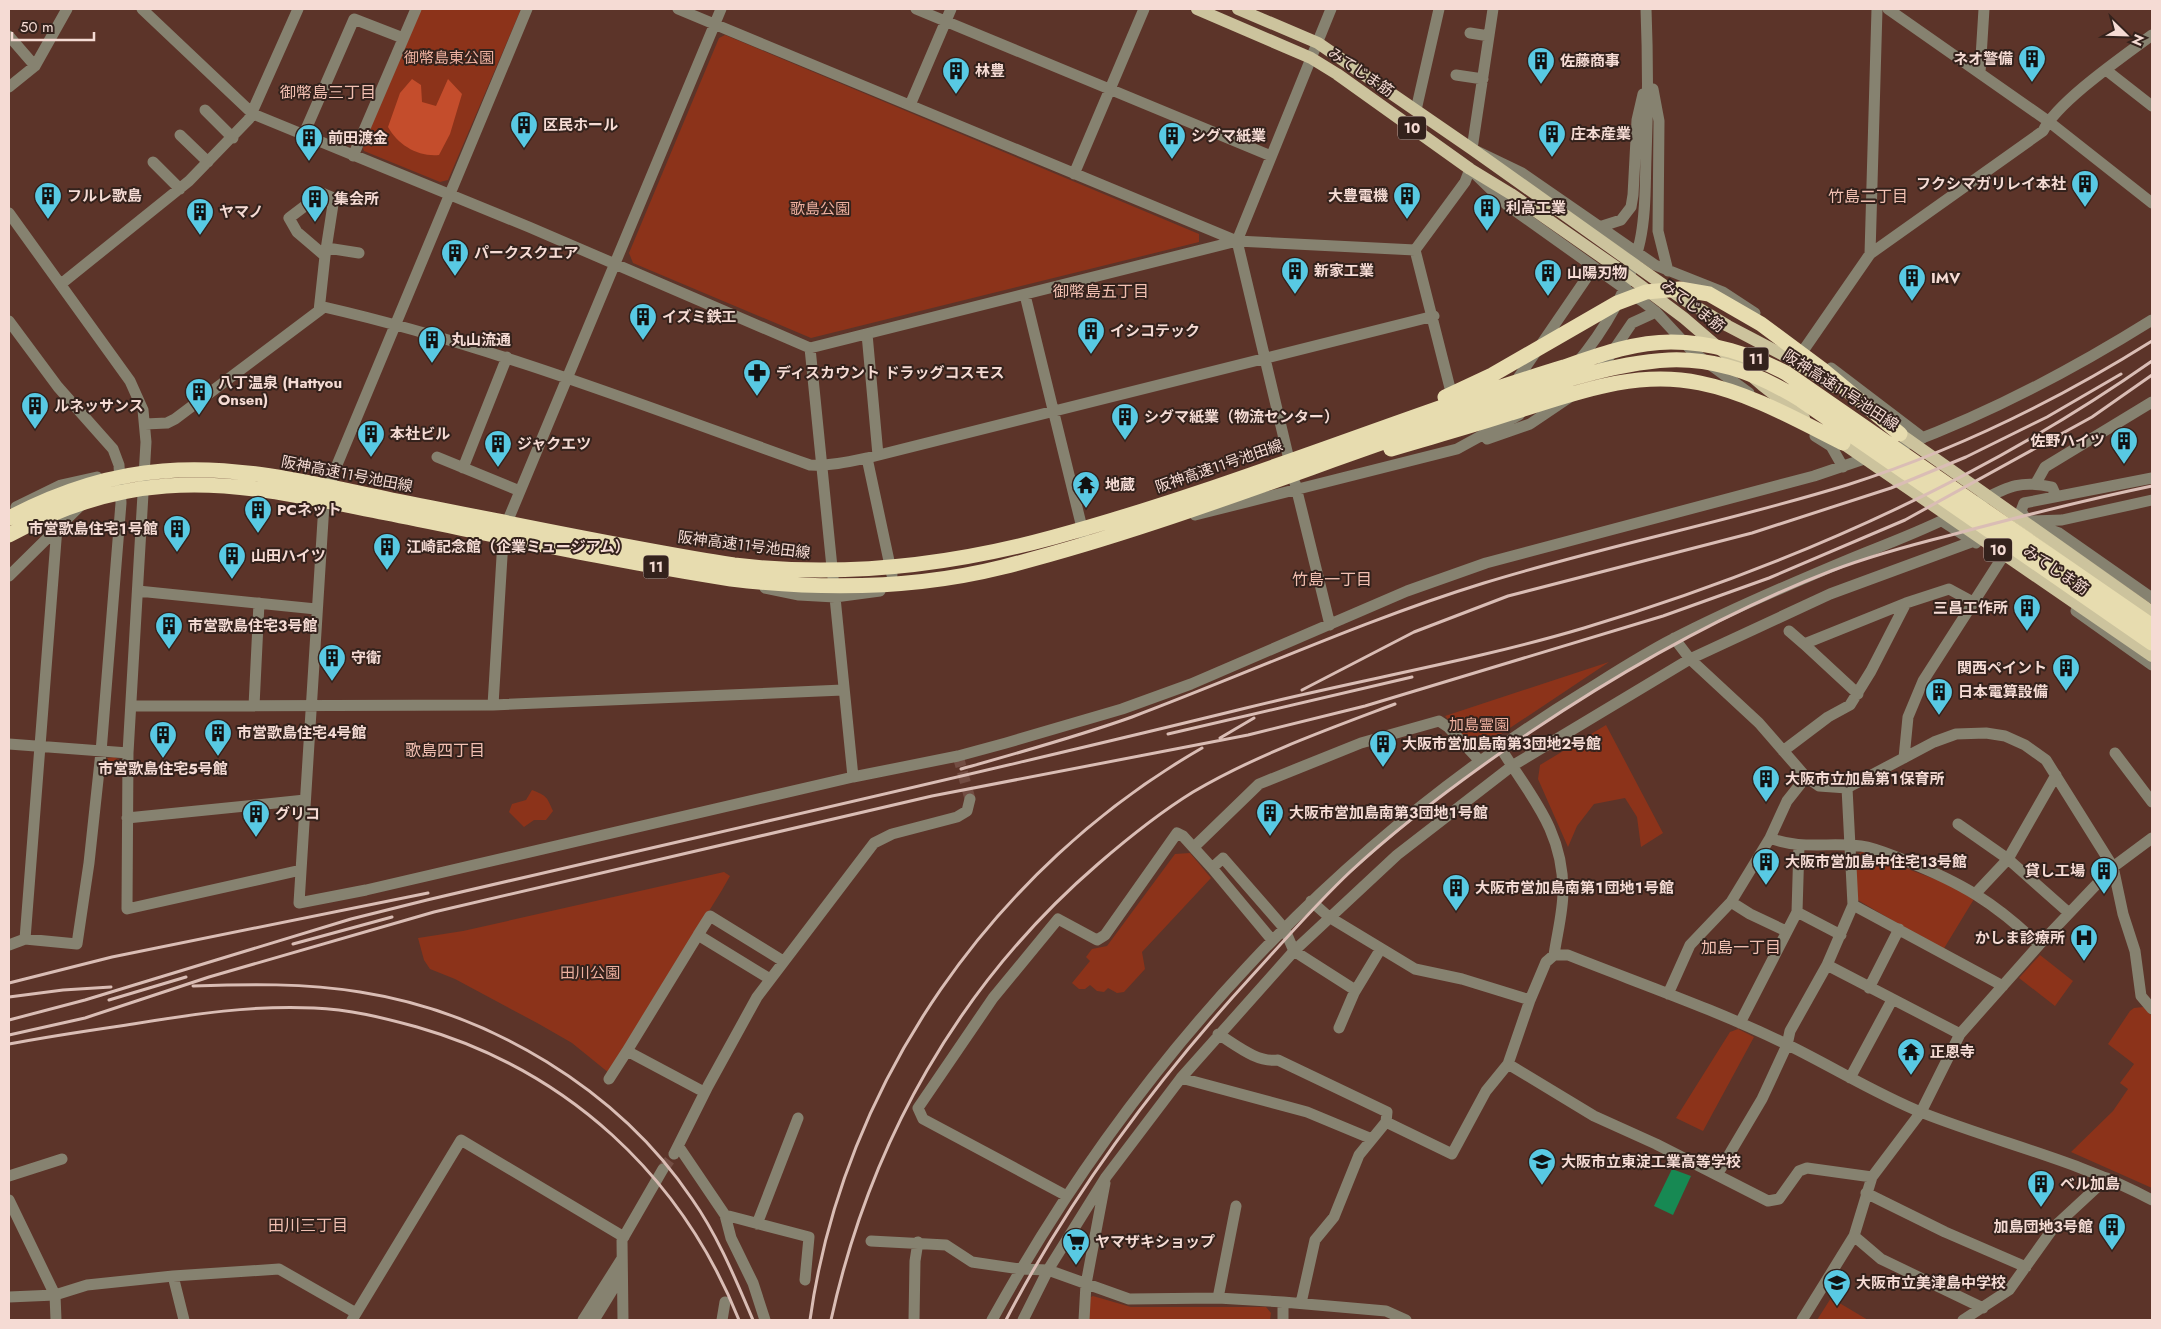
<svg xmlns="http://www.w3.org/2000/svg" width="2161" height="1329" viewBox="0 0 2161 1329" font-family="Jost,'Noto Sans JP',sans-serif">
<rect width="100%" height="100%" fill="#5c3429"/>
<path fill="#8c331a" d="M419,9h102l-73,171 -8,2 -76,-31 -2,-6z
M725,35l474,199v8l-388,96 -178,-75 -4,-10 90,-215z
M1609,662l-132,88 -32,-34z
M1606,725l57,108 -22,14 -4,-30 -12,-19 -31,6 -17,22 -9,21 -30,-68 2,-14z
M114,757l10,5 1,5 -23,-1 6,-8z
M532,790c15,6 15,7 21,21l-7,9h-12l-10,7 -15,-15 3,-8 14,-4z
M1862,852l86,32 26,15 -31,51 -87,-51 -1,-44z
M1190,853l21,25 -69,74 3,17 -21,23 -7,1 -9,-5 -4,4 -7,-1 -7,-6 -5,4h-6l-7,-6 18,-22 -4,-4 6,-8 15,-3 68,-92z
M724,872l6,4 -8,14 -113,183 -37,-30 -33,-19 -84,-45 -25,-10 -6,-9 -6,-22 45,-7z
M2040,955l33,26 -18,25 -36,-28z
M2143,1007l9,9v172l-81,-36 42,-41 15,-22 -8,-6 14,-19 -26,-20 22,-33 4,-3z
M1738,1029l16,8 -51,94 -27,-13 54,-86z
M1093,1296l38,11h135l5,6 -1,7h-181v-22z
M1831,1298l37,22h-51z"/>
<path fill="#c44d2c" d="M412,79l9,6 1,17 14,4 12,-27 14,15 -12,40 -11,21c-21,2 -41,-10 -51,-28l12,-34z"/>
<path fill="#178953" d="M1672,1169l19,7 -18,39 -19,-9z"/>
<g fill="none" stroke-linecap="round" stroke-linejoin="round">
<path stroke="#734d43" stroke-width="11" stroke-dasharray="11 5.5" stroke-linecap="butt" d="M958,756l12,43
M663,1169l11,-15"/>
<path stroke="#868270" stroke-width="11" d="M142,9l111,105 276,113 281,121 427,-107
M527,9l-193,463 -10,32 -25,399 67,-13 487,-113 105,-21 48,-13 116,-34 69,-25 216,-93 79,-28 328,-87 59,-20
M678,9l559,232 178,9
M916,9l355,147
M1493,9l-21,140 50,24 133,92 68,27 32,21
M1888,9l160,112 104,82
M1470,33l19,3
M9,36l26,30
M2106,70l46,36
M1980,73l4,-64
M1456,75l27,4
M9,87l26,-21 32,-57
M1653,89l6,32 -1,110 10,40
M910,105l41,-96
M205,110l28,28
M1416,110l23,-101
M180,135l28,27
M303,136l51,-117 49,19
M353,156l63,-147
M153,162l27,27
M1074,174l70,-165
M9,213l121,168 13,29 3,32 -18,311 -1,156 174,-39
M1599,227l22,-7 10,-13 2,-12 4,-75 6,-26
M327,248l32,5
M1415,250l50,-68 5,-13 37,36 135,96 14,11 37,40 56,41
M1415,250l38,150
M1870,254l7,-245
M61,284l128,-103 60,-62 49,-110
M1025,295l59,241
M319,311l6,-55 -28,-24 -8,-14 33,-25 12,5 -9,58
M9,321l49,66 55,62 6,16 2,38 -20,249 -12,111 -12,81 -52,-5 -16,6
M867,334l11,121
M810,348l43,429
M1805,348l65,-94 173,-123c15,-30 81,-75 109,-96
M1577,363c29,-35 53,-77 63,-122 6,-27 5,-56 6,-83 2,-50 2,-99 0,-149
M1831,368l92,70
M1598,373l34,-50 24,-11
M1514,384l80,-117
M145,424l22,-1 8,-4 149,-112c166,38 326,101 486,158 20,1 38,-3 57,-7l567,-142
M1815,436l16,10 12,21
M1487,439l43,-15 40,-27
M1904,445c89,-33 168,-75 248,-125
M437,457l83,34
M867,458l25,117
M463,468l44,-111
M1291,468l-54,-227 94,-232
M2152,478l-128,25 -3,8 7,11 31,11 93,65
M1295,483l35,142
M2036,483l9,-16 107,-65
M1982,500c27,-14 40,-20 70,-13l4,9
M16,507l45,-22 36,-8
M1195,515l262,-66 62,-34
M1942,521l34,22
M2032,521l30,-1 90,-20
M9,576l72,-71
M765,588l34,7 36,2 45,-6
M138,591l178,18
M2076,611l76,54
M1789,631l15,13 102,-41
M1674,638l16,21 69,64 47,54 13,9 28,2 87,-46 22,-8 30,-1 19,3 20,9 21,15 67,107 10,47 12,37 6,45 11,13
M1804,644l54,50
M493,705l10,-165 5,-20 213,-511
M131,706l362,-1 350,-15
M254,706l5,-103
M9,744l119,9
M1500,747c30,49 63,82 63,144 0,21 -6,43 -9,64
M1783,751l45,-34 22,-12 21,-34 35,-68 43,-14 24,13
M2115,753l37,49
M1904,758l4,-41 15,-36 86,-134
M127,818l178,-18
M1958,824l50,35 61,54
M1770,838c29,12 61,4 91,8 15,2 30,9 43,14 58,23 90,42 135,85
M1194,847l65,-63 102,-41 78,-22 9,6 31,33
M1212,868l11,-10 61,70 10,23 61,39
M1976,893l32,-34 48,-84
M1311,901l18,16 86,52 47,10 68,21 16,-38 8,-7h14c73,29 149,55 220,90 45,22 88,49 135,68 76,30 157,48 229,87
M1731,902l19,12 36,17
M1853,905l150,81
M1797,912l44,23
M25,939l32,-412
M1827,965l133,69
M770,979l-72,-44 12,-19 73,45
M1869,988l30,-59
M1668,994l22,-49 41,-43 39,-64 17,-37 19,-24
M1740,1023l57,-111 2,-67
M1339,1028l15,-35 26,-43
M1218,1034c18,11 39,29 60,26l109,52 -1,10
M627,1051l71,-116
M1508,1064l86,52 62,28 112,57 11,-2 20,-28 8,-3 65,9
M1181,1078l126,34 65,27
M1850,1078l42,-78
M609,1079l18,-28 77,41
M679,1147l46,68 84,22 -4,43
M674,1154l34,-68 49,-89 117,-154 18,-9 65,-17 10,-6 3,-12
M1717,1175l45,-76 25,-54 3,-14 37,-66 26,-60 -6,-117
M9,1176l53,-17
M1866,1193l79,39 81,35
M1065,1195l-142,-76 -5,-11 75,-110 65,-79 39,21 8,-5 72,-102 6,3 29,32 60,72
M9,1200l46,95 1,25
M725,1215l6,23 22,45 12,37
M757,1224l41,-106
M1854,1236l27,23 102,49
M871,1241l75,4 26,17 48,7 28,1 81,29 89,-1 65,4 103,9 20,9
M173,1276l11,44
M9,1297l46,-2 32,-10 86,-9 106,-7 77,44
M1218,1298l18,-92
M1301,1303l14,-63 19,-23 25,-62 27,-33 66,32 34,-63 22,-27 22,-64
M352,1320l109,-180 163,97
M583,1320l38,-60
M594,1320l27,-44
M623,1320l-1,-80 41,-71
M722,1320l3,-18
M914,1320l1,-59 3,-19
M992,1320c143,-258 340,-474 592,-628 29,-18 58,-37 89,-53 58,-30 117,-55 177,-80 36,-15 73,-28 107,-46
M1023,1320l25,-50 58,-93 75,-99 113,-127 103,-96 115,-89 178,-107 140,-65 144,-53
M1084,1320l2,-36 19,-101
M1283,1320v-18
M1802,1320l52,-84 18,-59 49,-65 39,-78 79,-89 74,-78 39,-29
M1963,1320l46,-30 45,-63 53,-49"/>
<path stroke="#ccc39d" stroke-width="12" d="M1197,9l114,49 26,16 133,95 41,25 105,73 68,51 78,67 42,33
M1238,9l80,34 154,106 211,150 45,27 59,31 47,30
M1893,429l259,183
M1835,438l317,218"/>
<path stroke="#e7dcaf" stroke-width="15" d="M1445,397l47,-22 125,-72 29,-11 34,-3 29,5 52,30 62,46 77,64
M1391,449c40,-12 81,-23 120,-36 62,-19 123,-44 189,-30 50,10 97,37 143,60
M9,518c48,-25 100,-43 154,-47 77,-7 155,14 229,29 114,22 227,47 342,65 109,13 214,1 320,-28 139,-38 275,-91 411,-138 33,-11 66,-22 99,-32 35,-12 70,-25 107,-25 42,0 78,12 115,31l366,253
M9,535c49,-27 101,-45 157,-49 73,-6 149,13 220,27 115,23 230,48 345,66 91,11 184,10 272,-12 154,-39 301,-99 451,-149 65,-22 148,-55 215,-58 48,-2 92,15 132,40l351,243"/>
<path stroke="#dabdb5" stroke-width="3" d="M1302,690l112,-58 94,-36 244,-63 139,-45 75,-31 81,-40 74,-43
M1168,734l244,-57
M1220,738l34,-20
M961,769c57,-16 115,-32 171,-52 117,-44 232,-97 352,-134 120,-37 243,-61 363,-98 107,-34 211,-85 305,-144
M293,944l99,-27
M9,983l103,-26 316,-64
M193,986c56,-2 111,-3 167,6 129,20 258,97 332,207 26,37 43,79 61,121
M9,997l54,-7 48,-3
M109,1000l77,-23
M9,1020l76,-20 266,-81 76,-19c273,-64 547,-125 819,-192 112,-28 227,-47 338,-80 199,-60 397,-147 568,-267
M9,1035l76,-17 124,-41 225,-65 498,-116 316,-61 117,-29 298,-90 106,-38 136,-58 187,-103 60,-42
M9,1044c41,-8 83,-14 124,-20 61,-10 120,-19 181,-16 35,1 70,10 103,19 150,43 264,148 322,293
M810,1320c33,-238 185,-453 392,-572
M831,1320c39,-178 128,-336 267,-456 30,-26 61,-51 95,-72 63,-37 133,-62 202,-88
M1006,1320c65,-125 149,-238 244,-342 33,-36 65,-73 101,-107 56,-52 118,-97 181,-140 94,-63 194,-119 299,-160 39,-15 80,-26 120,-36 67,-18 134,-35 201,-49"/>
</g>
<defs>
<symbol id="building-pin" viewBox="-11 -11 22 30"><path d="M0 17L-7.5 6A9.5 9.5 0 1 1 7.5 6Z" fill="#58c9e3" stroke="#34221c"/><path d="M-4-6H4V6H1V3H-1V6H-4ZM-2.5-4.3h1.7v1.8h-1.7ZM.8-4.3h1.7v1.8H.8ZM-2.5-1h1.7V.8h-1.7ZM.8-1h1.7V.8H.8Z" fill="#111"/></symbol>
<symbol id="pharmacy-pin" viewBox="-11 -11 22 30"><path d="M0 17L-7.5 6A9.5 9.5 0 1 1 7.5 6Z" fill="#58c9e3" stroke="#34221c"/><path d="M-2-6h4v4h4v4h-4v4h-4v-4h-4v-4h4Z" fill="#111"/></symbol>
<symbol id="temple-pin" viewBox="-11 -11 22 30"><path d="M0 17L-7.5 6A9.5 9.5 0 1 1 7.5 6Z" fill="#58c9e3" stroke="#34221c"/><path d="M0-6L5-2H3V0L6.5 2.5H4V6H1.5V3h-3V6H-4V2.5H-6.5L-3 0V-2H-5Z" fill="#111"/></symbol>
<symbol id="hospital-pin" viewBox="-11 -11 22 30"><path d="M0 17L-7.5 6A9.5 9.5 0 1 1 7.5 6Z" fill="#58c9e3" stroke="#34221c"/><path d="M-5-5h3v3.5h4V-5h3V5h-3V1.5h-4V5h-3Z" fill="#111"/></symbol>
<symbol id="school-pin" viewBox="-11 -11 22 30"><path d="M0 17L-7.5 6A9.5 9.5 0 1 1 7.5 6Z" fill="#58c9e3" stroke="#34221c"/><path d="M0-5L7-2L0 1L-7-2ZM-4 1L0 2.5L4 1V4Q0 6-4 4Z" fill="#111"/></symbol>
<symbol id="supermarket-pin" viewBox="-11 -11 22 30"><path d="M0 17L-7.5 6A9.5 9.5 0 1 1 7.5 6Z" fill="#58c9e3" stroke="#34221c"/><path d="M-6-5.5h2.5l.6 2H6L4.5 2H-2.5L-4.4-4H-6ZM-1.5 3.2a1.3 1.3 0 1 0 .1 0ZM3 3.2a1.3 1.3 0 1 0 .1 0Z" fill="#111"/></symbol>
</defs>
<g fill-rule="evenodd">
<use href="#building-pin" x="2016" y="43" width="32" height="43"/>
<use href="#building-pin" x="1525" y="45" width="32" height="43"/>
<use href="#building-pin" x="940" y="55" width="32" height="43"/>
<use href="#building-pin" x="508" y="109" width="32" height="43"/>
<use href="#building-pin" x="1536" y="118" width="32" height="43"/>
<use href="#building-pin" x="1156" y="120" width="32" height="43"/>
<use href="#building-pin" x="293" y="122" width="32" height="43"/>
<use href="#building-pin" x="2069" y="168" width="32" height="43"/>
<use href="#building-pin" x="32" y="180" width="32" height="43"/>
<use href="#building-pin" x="1391" y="180" width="32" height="43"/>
<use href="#building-pin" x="299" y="183" width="32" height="43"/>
<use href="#building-pin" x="1471" y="192" width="32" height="43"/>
<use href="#building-pin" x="184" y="196" width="32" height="43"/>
<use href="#building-pin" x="439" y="237" width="32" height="43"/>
<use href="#building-pin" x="1279" y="255" width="32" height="43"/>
<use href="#building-pin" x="1532" y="257" width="32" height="43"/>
<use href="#building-pin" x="1896" y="262" width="32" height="43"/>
<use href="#building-pin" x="627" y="301" width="32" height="43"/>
<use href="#building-pin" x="1075" y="315" width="32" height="43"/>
<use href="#building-pin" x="416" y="324" width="32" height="43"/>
<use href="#pharmacy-pin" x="741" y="357" width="32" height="43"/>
<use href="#building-pin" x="183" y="376" width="32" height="43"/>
<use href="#building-pin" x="19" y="390" width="32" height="43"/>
<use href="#building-pin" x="1109" y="401" width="32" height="43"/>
<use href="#building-pin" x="355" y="418" width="32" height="43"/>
<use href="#building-pin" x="2108" y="425" width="32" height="43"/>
<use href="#building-pin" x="482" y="428" width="32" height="43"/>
<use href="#temple-pin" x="1070" y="469" width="32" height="43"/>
<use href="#building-pin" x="242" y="494" width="32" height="43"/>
<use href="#building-pin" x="161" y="513" width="32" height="43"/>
<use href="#building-pin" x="371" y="531" width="32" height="43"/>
<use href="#building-pin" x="216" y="540" width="32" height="43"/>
<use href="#building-pin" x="2011" y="592" width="32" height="43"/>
<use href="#building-pin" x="153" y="610" width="32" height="43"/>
<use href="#building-pin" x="316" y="642" width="32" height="43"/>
<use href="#building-pin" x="2050" y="652" width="32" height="43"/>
<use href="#building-pin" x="1923" y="676" width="32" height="43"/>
<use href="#building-pin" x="202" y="717" width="32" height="43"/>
<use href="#building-pin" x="147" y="719" width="32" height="43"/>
<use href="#building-pin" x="1367" y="728" width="32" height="43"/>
<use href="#building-pin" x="1750" y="763" width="32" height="43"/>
<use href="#building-pin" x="1254" y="797" width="32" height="43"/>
<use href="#building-pin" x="240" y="798" width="32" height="43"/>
<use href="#building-pin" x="1750" y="846" width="32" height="43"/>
<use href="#building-pin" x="2088" y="855" width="32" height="43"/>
<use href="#building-pin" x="1440" y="872" width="32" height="43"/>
<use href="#hospital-pin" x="2068" y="922" width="32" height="43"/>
<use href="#temple-pin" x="1895" y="1036" width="32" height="43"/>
<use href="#school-pin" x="1526" y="1146" width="32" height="43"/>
<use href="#building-pin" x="2025" y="1168" width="32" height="43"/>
<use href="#building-pin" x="2096" y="1211" width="32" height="43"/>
<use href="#supermarket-pin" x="1060" y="1226" width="32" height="43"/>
<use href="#school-pin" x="1821" y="1267" width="32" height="43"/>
</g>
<g text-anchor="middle" stroke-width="4" stroke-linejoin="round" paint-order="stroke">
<g fill="#34221c" stroke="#bba49d" stroke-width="1">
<rect x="1398" y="116.5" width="28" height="23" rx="4"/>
<rect x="1743.5" y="347.5" width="25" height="23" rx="4"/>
<rect x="1984" y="538.5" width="28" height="23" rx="4"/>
<rect x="643.5" y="555.5" width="25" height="23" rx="4"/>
</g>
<g font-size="14" font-weight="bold" fill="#f5dbd4">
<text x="1412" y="133">10</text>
<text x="1756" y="364">11</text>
<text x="1998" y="555">10</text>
<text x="656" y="572">11</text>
</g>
<g font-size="15" fill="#edb09f" stroke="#34221c">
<text x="449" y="63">御幣島東公園</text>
<text x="820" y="214">歌島公園</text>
<text x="1479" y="730">加島霊園</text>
<text x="590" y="978">田川公園</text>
</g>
<g font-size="15" font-weight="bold" fill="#f5dbd4" stroke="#34221c" text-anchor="start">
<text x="2013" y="64" text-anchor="end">ネオ警備</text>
<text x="1560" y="66">佐藤商事</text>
<text x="975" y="76">林豊</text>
<text x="543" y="130">区民ホール</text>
<text x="1571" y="139">庄本産業</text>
<text x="1191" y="141">シグマ紙業</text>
<text x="328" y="143">前田渡金</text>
<text x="2066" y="189" text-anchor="end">フクシマガリレイ本社</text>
<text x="67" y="201">フルレ歌島</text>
<text x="1388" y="201" text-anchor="end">大豊電機</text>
<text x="334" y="204">集会所</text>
<text x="1506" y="213">利高工業</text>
<text x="219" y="217">ヤマノ</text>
<text x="474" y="258">パークスクエア</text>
<text x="1314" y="276">新家工業</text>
<text x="1567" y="278">山陽刃物</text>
<text x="1931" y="283">IMV</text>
<text x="662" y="322">イズミ鉄工</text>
<text x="1110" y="336">イシコテック</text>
<text x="451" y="345">丸山流通</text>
<text x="776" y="378">ディスカウント ドラッグコスモス</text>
<text x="218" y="388">八丁温泉 (Hattyou<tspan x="218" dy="17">Onsen)</tspan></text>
<text x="54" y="411">ルネッサンス</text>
<text x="1144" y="422">シグマ紙業（物流センター）</text>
<text x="390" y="439">本社ビル</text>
<text x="2105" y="446" text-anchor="end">佐野ハイツ</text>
<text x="517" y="449">ジャクエツ</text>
<text x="1105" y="490">地蔵</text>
<text x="277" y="515">PCネット</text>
<text x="158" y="534" text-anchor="end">市営歌島住宅１号館</text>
<text x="406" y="552">江崎記念館（企業ミュージアム）</text>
<text x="251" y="561">山田ハイツ</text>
<text x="2008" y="613" text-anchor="end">三昌工作所</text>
<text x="188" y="631">市営歌島住宅３号館</text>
<text x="351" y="663">守衛</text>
<text x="2047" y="673" text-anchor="end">関西ペイント</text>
<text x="1958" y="697">日本電算設備</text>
<text x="237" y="738">市営歌島住宅４号館</text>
<text x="1402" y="749">大阪市営加島南第３団地２号館</text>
<text x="163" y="774" text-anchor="middle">市営歌島住宅５号館</text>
<text x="1785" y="784">大阪市立加島第１保育所</text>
<text x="1289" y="818">大阪市営加島南第３団地１号館</text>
<text x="275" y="819">グリコ</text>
<text x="1785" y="867">大阪市営加島中住宅13号館</text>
<text x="2085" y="876" text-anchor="end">貸し工場</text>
<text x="1475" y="893">大阪市営加島南第１団地１号館</text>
<text x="2065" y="943" text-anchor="end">かしま診療所</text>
<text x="1930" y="1057">正恩寺</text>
<text x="1561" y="1167">大阪市立東淀工業高等学校</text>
<text x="2060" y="1189">ベル加島</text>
<text x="2093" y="1232" text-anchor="end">加島団地３号館</text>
<text x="1095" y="1247">ヤマザキショップ</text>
<text x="1856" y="1288">大阪市立美津島中学校</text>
</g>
<g font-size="15" fill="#f5dbd4" stroke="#34221c">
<text transform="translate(1361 72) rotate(34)" y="5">みてじま筋</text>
<text transform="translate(1693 306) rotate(38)" y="5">みてじま筋</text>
<text transform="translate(1841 390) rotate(33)" y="5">阪神高速11号池田線</text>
<text transform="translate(1219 466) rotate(-19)" y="5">阪神高速11号池田線</text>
<text transform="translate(347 474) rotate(11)" y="5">阪神高速11号池田線</text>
<text transform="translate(744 545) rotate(7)" y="5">阪神高速11号池田線</text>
<text transform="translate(2056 570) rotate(34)" y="5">みてじま筋</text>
</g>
<g font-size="16" fill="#f2c0b2" stroke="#34221c">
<text x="328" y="98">御幣島三丁目</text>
<text x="1868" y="202">竹島二丁目</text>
<text x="1101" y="297">御幣島五丁目</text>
<text x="1332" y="585">竹島一丁目</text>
<text x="445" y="756">歌島四丁目</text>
<text x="1741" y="953">加島一丁目</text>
<text x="308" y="1231">田川三丁目</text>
</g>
</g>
<rect width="2161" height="1329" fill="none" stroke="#f5dbd4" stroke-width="20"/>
<g transform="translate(2126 35) rotate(113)" stroke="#34221c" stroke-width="4" paint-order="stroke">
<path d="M0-4L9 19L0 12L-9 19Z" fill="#f5dbd4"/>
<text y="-8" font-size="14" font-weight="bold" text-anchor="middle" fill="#f5dbd4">N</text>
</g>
<path d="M12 32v8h82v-8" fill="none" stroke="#f5dbd4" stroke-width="2.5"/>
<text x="20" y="32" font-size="15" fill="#f5dbd4" stroke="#34221c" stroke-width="4" paint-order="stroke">50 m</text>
</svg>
